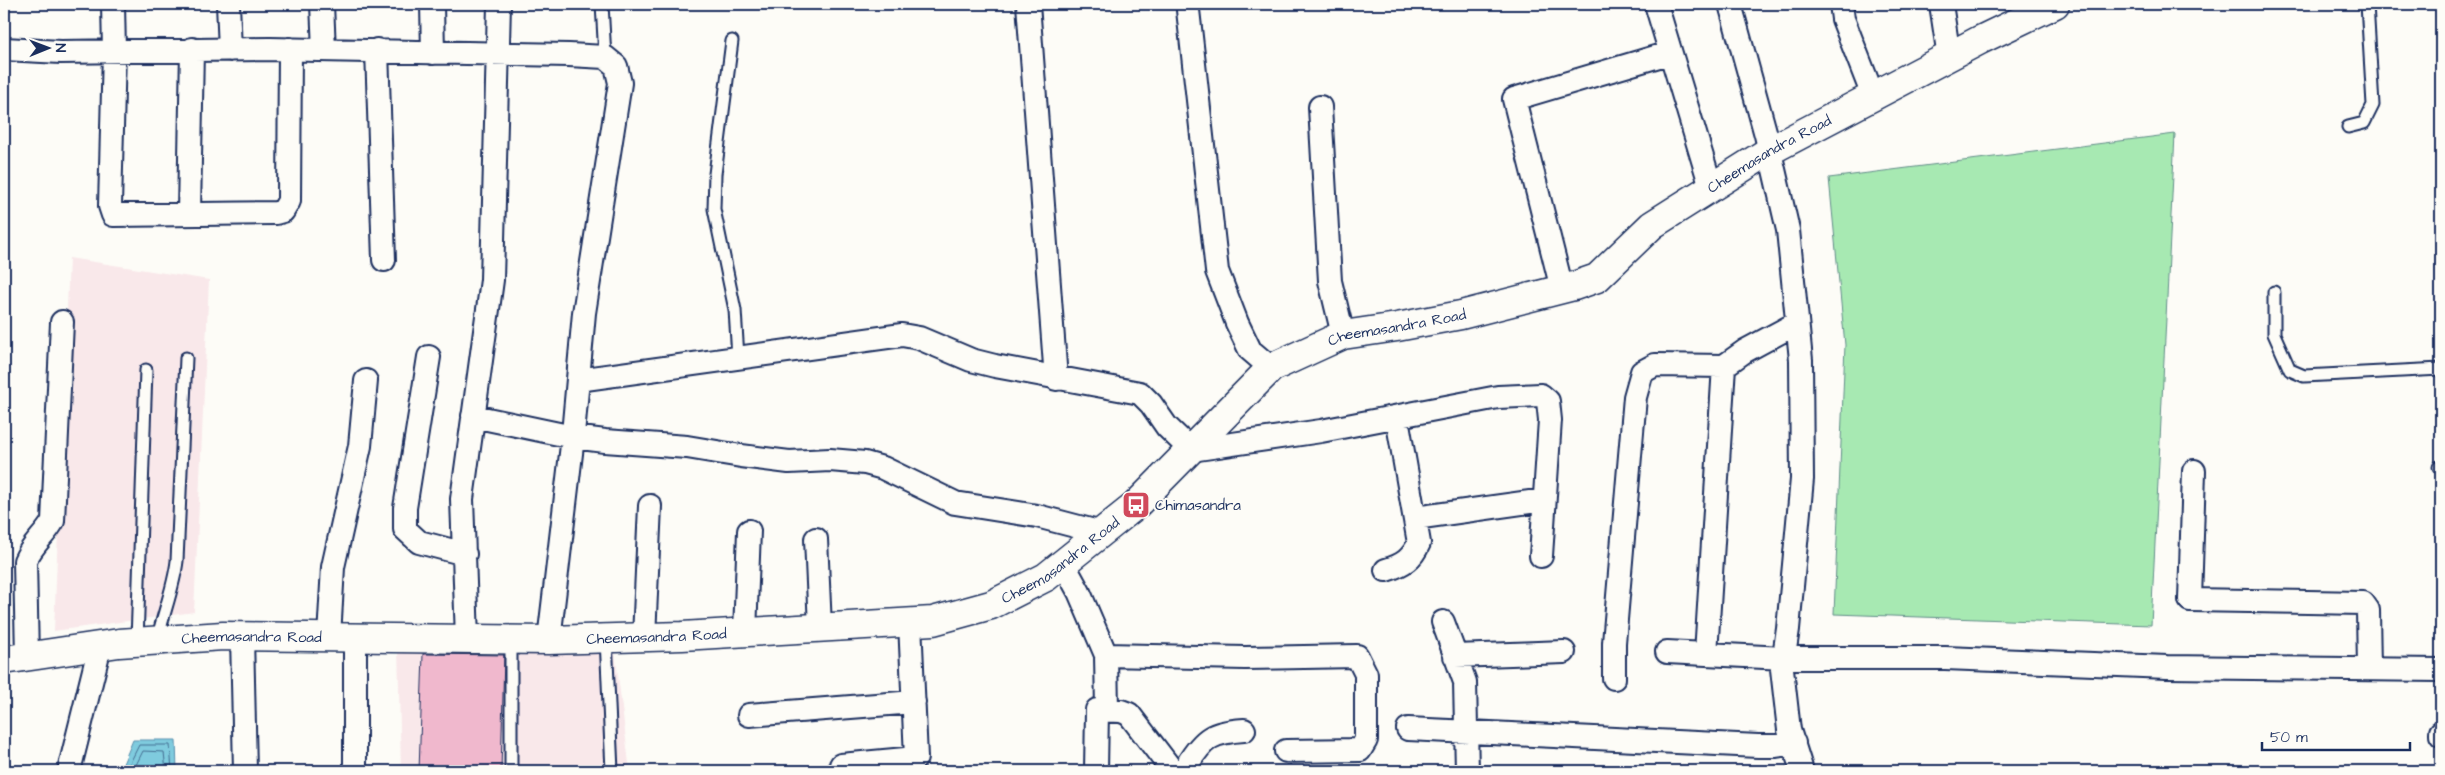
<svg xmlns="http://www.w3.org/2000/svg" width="2445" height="775" viewBox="0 0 2445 775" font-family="'Architects Daughter',sans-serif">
<rect width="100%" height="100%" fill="#fdfcf7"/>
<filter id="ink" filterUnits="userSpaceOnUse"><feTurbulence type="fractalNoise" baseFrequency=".02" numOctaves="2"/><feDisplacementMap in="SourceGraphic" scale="10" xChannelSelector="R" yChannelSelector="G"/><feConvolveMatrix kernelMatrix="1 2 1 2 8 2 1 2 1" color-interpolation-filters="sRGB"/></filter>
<g filter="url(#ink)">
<path fill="#f9e8ea" d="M69,258l140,22 -15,332 -140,19z
M614,644l16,127h-229l-3,-123z"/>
<path fill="#a7e9b2" stroke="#618c88" d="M2175,134l-24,491 -317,-11 11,-269 -16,-167z"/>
<path fill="#7fcbde" stroke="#578dab" d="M133,740h43l1,31h-57z"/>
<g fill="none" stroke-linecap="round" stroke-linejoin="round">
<path stroke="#436d91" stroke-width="1" d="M126,771l13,-26h31l2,26
M133,771l10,-20 21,1 2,19"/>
</g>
<path fill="#f0b8cd" stroke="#1b2f5e" d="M423,654l81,1 -3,116h-82z"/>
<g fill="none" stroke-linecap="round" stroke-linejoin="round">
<defs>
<path id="service" d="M602,4l3,53
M732,41l-17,133 -1,35 21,101 3,47
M2348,127l16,-4 9,-18 -6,-101
M2274,292v42l16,36 14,6 137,-7
M2439,467h2
M606,638l6,133
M511,640v131
M157,641c6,-27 17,-54 20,-80l9,-203
M137,642l9,-272"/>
<path id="minor" d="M113,4l1,47 -4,155 3,9 163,-2 7,-2 6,-10 1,-152
M228,4l2,46
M322,4l2,46
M432,4l1,49
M1028,4l28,375
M1189,4l-1,6 29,261 20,52 13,27 21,18
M1656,4l55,183
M1730,4l36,131 22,95 13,130 1,119 -14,150 -6,40 7,61 13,41
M1841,4l2,15 30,77
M1941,4l8,53
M4,49l57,3 209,-3 299,6 36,2 11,9 4,17 -36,230 -12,132 -23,195
M377,50l7,210
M1320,107l10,174 13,54
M189,213l3,-164
M1562,289l-48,-190 155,-46
M429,357l-24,151v21l14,13 46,12
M578,380l324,-45 17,3 52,22 24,6 145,27 11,11 16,23 24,23 130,-19 177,-34 43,-2 7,6 2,19 -9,136
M473,416l100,21 32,4 82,6 54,9 48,6 41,-2 35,3 18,5 72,35 82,13 65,17
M2194,471l-4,129 173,3 5,7 1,59
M1415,518l129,-18
M816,539l4,88
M1063,563l16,29 27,63 1,55
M1386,570c17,-5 26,-11 33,-27l-22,-125
M1443,622l22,60 2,89
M745,632l4,-101
M242,636l3,135
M329,637l4,-70 27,-121 6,-65
M355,637v134
M644,637l6,-131
M467,639l-5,-140 30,-219 7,-276
M1667,652l117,6h161l222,9 274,3
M1706,654l18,-288
M1106,655l139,3 112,-2 9,18v66l-6,10 -74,1
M1455,656l109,-4
M27,657l-2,-96c7,-17 20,-25 28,-40l9,-199
M1614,678v-35l21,-246 7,-25 13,-7 69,1 21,-15 52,-28
M749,715l165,-13
M1408,729l350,17h18l18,-3
M2441,732v3
M841,765l75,-7 -6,-136
M1187,765c17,-28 26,-33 57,-35
M69,771l31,-125
M1096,771l1,-61 24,1 8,3 39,51 1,6"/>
<g id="tertiary">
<path id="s1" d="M4,660l115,-17 104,-7 326,4 133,-4 251,-15 58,-16 55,-28 90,-72 135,-137 72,-33 54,-8 64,-12 113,-29 23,-8 55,-53 117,-74 211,-111 75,-36"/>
</g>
</defs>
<use href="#service" stroke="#1b2f5e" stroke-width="15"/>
<use href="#minor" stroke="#1b2f5e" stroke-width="26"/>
<use href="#tertiary" stroke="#1b2f5e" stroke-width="31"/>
<use href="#service" stroke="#fdfcf7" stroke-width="11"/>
<use href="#minor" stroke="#fdfcf7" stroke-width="22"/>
<use href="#tertiary" stroke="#fdfcf7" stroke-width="28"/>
</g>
</g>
<defs>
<symbol id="bus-square" viewBox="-11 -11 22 22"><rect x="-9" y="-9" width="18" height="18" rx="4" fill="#d1495b" stroke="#fdfcf7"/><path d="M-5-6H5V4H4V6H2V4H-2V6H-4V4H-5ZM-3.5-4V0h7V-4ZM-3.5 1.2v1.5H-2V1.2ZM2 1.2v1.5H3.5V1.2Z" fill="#fff"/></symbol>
</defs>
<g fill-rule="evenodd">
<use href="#bus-square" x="1120" y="489" width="32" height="32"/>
</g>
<g text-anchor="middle" stroke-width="4" stroke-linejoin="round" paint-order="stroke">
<g font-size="15" fill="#1b2f5e" stroke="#fdfcf7">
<text dy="5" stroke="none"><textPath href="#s1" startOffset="1914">Cheemasandra Road</textPath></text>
<text dy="5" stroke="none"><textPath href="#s1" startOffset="1494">Cheemasandra Road</textPath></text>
<text dy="5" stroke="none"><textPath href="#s1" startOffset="1074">Cheemasandra Road</textPath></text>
<text dy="5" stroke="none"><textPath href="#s1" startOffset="654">Cheemasandra Road</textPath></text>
<text dy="5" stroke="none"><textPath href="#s1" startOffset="249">Cheemasandra Road</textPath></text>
</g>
<g font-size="15" fill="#1b2f5e" stroke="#fdfcf7" text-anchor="start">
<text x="1155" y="510">Chimasandra</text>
</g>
</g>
<rect width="2445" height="775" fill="none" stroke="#fdfcf7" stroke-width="20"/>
<rect x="10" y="10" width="2425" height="755" fill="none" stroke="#1b2f5e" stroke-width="2" filter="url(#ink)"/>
<g transform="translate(48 48) rotate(89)" stroke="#fdfcf7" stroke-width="4" paint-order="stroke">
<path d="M0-4L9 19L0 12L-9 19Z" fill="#1b2f5e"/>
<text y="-8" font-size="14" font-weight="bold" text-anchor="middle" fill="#1b2f5e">N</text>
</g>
<path d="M2262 742v8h148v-8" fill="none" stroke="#1b2f5e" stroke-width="2.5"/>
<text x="2270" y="742" font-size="15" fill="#1b2f5e" stroke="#fdfcf7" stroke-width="4" paint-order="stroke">50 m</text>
</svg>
